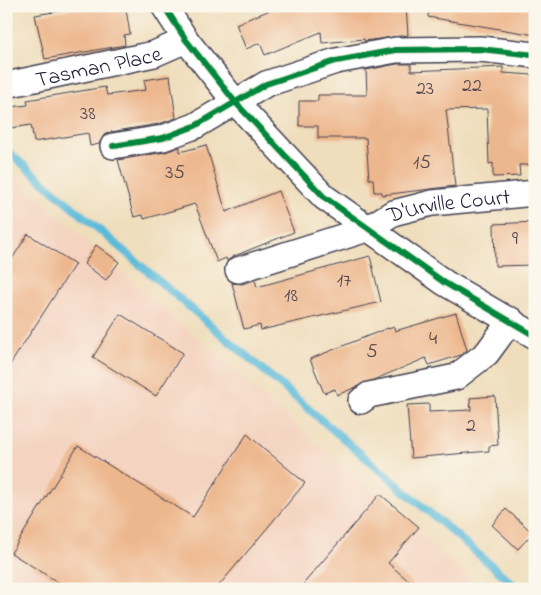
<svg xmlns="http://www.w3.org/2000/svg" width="541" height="595" viewBox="0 0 541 595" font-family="'Indie Flower',sans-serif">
<rect width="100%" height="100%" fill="#fbf7ec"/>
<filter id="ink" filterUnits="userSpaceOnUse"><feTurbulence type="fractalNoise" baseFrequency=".02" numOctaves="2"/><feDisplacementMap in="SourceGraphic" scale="10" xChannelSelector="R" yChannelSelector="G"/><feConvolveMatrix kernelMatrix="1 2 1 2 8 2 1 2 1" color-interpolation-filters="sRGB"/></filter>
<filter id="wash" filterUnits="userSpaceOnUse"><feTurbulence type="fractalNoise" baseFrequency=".0096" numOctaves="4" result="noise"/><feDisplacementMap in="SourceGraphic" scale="20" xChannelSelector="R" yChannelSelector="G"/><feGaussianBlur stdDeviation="1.12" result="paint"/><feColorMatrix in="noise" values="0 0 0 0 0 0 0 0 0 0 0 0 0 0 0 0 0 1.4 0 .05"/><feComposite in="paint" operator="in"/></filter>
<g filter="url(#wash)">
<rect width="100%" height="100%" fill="#efddbb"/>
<path fill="#f4d3c0" d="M6,170l476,419h-449l-27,-23z"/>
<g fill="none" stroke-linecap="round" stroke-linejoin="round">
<path stroke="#5abad9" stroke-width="8" d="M6,150l513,439"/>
</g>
<g id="blocks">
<path fill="#edb78e" d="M91,6h26l1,4 8,-1 4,25 -6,1 1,10 -80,14 -10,-44z
M280,6h126l2,29 -44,6v-2l-42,4 -1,-11 -56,23 -5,-12 -14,6 -10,-25z
M429,6h106v29l-107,-18z
M397,64h14v7l92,-4v6l30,2 2,90h-16l1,11 -27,1v-14l-4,1 -2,-55 -41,1 9,76 -73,9v-3h-8l-1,-13h-4l-3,-41h-48v-12h-19v-25h19v-6h49l-1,-25z
M170,76l6,42 -17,6 -49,8 -6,3 -5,9 -9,2 -2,-13 -54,9 -3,-17 -19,3 -2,-21 18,-2 -1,-5 78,-13 2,8 39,-5 -2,-10z
M206,145l20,67 52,-21 16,41 -60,24 -7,5 -1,-3 -9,4 -22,-58 -51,15 -1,-4 -9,2 -16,-57 47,-8 15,-5v5z
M535,222v43l-40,1 -1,-42z
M28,234l47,30 -69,107v-103z
M96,245l23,17 -13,18 -22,-16z
M370,256l11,46 -120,28 -1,-5 -16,4 -12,-46 10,1 13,-4 2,7z
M456,313l11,37 -6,5 -32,10 -3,-7 -89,37 -2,-6 -11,4 -14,-34 78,-31v1l6,-2 1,4z
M120,314l63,39 -27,43 -63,-39z
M495,396l3,49 -9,1v5l-78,7 -4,-53 22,-1v8l42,-2 -1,-12z
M247,434l58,49 -89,106h-147l-58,-36 67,-107 115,71z
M380,494l39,33 -31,36 30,26h-119z
M506,509l27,24 -15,16 -26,-24z"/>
</g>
</g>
<g filter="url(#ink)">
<use href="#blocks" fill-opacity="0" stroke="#413e4e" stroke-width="1"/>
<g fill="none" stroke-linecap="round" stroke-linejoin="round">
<defs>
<g id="street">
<path d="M164,6l22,34 50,63 88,94 121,86 90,53"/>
<path id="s1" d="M6,85l148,-31 32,-14"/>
<path d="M113,146l50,-8 32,-12 71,-42 70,-23 60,-11 84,-1 55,6"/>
<path id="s2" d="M238,270l129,-41 26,-16 39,-10 103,-10"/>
<path d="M361,401l8,-6 87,-18 31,-24 24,-33"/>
</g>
</defs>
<use href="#street" stroke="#413e4e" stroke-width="28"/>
<use href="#street" stroke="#fff" stroke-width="25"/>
<defs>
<path id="cycleway" d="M164,6l22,34 50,63 88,94 121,86 90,53
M113,146l50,-8 32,-12 71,-42 70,-23 60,-11 84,-1 55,6"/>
</defs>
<use href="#cycleway" stroke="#fbf7ec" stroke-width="9"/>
<use href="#cycleway" stroke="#00873e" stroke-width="6"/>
</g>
</g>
<g text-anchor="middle" stroke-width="5" stroke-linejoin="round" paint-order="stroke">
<g font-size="20" fill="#554750">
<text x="472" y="91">22</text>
<text x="425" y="94">23</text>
<text x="88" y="119">38</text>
<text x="422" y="168">15</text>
<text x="175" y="178">35</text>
<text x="515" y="244">9</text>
<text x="344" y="286">17</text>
<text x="291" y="301">18</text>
<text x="433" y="344">4</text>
<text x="372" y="357">5</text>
<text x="471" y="431">2</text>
</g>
<g font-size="22" fill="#22223b" stroke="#fbf7ec">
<text dy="8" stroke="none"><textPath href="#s1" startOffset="94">Tasman Place</textPath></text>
<text dy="8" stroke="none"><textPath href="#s2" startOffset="222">D'Urville Court</textPath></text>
</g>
</g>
<rect width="541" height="595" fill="none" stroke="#fbf7ec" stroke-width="25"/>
</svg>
